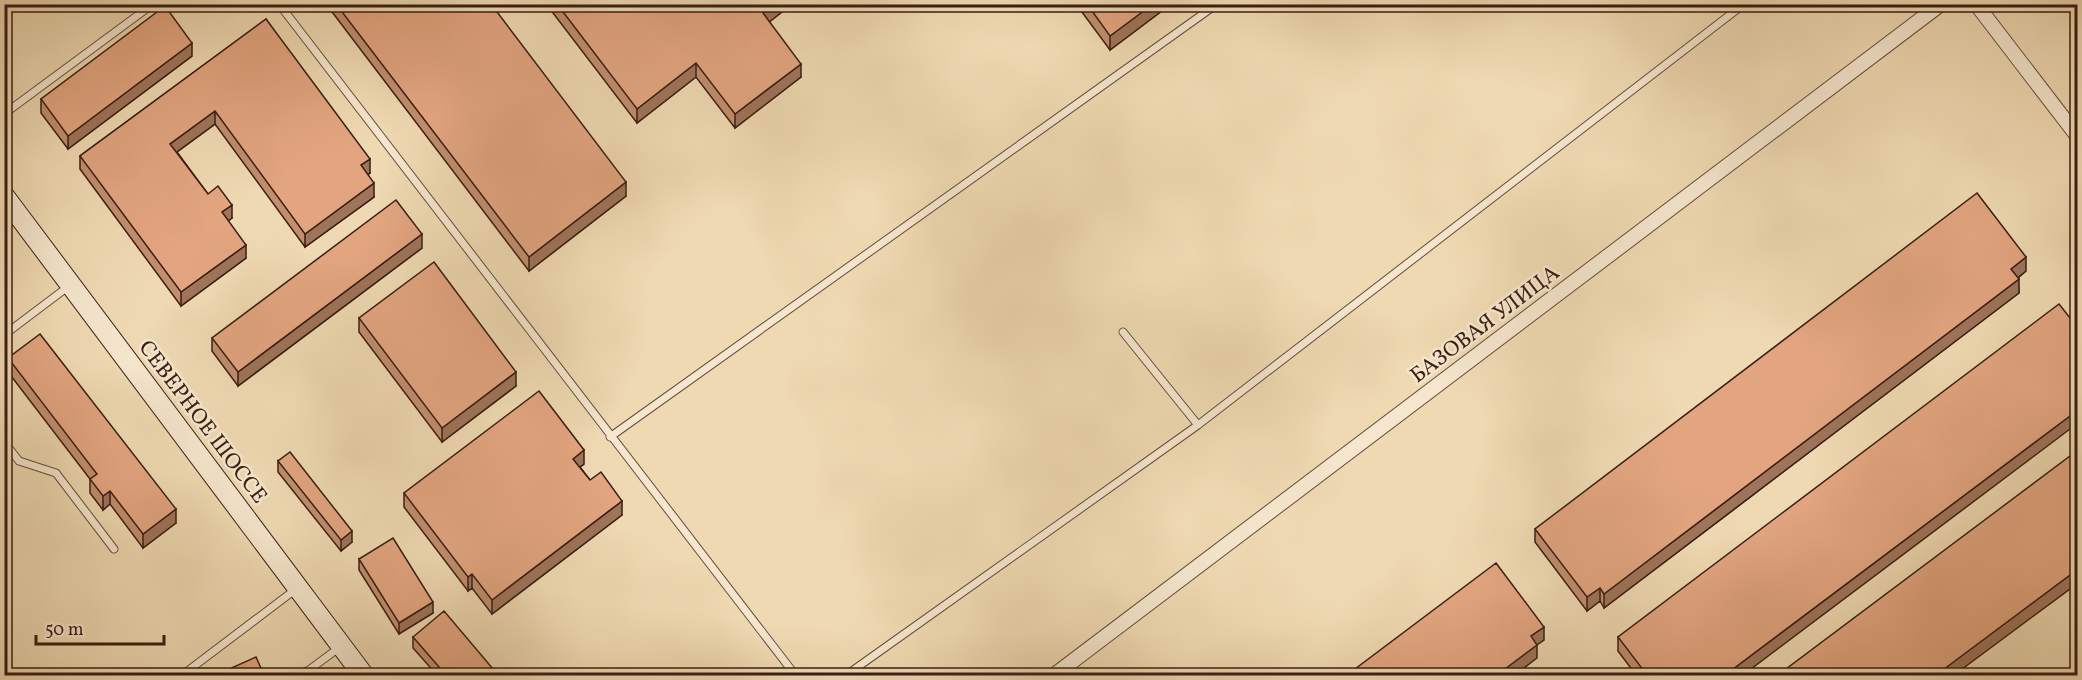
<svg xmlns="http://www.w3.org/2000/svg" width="2082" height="680" viewBox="0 0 2082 680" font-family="Vollkorn,serif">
<rect width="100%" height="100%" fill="#efd9b2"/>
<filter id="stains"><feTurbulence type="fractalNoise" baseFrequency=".00333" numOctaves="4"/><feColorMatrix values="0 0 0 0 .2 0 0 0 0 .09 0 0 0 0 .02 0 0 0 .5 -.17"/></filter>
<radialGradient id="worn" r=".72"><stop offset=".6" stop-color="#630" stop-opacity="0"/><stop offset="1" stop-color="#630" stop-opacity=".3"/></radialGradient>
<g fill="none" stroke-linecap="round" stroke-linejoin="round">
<defs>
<path id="lane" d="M279,4l517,672
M4,114l149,-110
M1123,332l75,93
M4,335l65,-49
M610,437l607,-433
M4,442l15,19 37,12 58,76
M181,676l115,-87
M297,676l12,-6 31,-23
M845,676l353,-251 546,-421"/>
<path id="street" d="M1976,4l102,133
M1053,676l888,-672"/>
<path id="secondary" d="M4,196l360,480"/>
</defs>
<use href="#lane" stroke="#664d3b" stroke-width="9"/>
<use href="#street" stroke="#664d3b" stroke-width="16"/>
<use href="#secondary" stroke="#391e13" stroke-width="22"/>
<use href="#lane" stroke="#f5e6cd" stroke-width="7"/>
<use href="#street" stroke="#f5e6cd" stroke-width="14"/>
<use href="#secondary" stroke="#f5e6cd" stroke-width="20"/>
</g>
<path fill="#c28e6e" stroke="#391e13" stroke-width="1.5" d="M326,4h165l135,192 -97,75z
M550,4h242l-23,18 32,55 -66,51 -39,-51 -59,46 -87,-114z
M1076,4h95l-61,46z
M266,19l104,154 -2,1 6,23 -69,50 -90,-123 -38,28 31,42 24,24 -4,3 18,37 -65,48 -101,-137v-13z
M192,56l-124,93 -27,-36v-14z
M422,248l-184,138 -26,-35v-13z
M2026,271l-8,7 1,15 -415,315 -4,-7 -13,10 -52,-69v-13z
M359,318l157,68 -74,56 -83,-110z
M8,358l168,165 -33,25 -33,-44 -7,6 -13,-17v-14l-82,-107z
M278,461l74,81 -11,9 -63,-79z
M584,464l-4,3 10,13 32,35 -130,99 -20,-26 -4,3 -64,-84v-14z
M359,559l74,54 -34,21 -40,-64z
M413,637l80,38h-56l-24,-27z
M1618,637l125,38h-107l-18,-24z"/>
<path fill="#9e745a" stroke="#391e13" stroke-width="1.5" d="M4,4h7l-7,6z
M774,4h18l-29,23v-14z
M1153,4h18l-61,46v-14z
M192,43v13l-124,93v-13z
M696,63v14l-59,46v-14z
M801,64v13l-66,51v-14z
M215,111v13l-45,33v-13z
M370,159v14l-9,6v-14z
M626,182v14l-97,75v-14z
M374,183v14l-69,50v-13z
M232,205v13l-10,8v-14z
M422,234v14l-184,138v-14z
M246,245v13l-65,48v-14z
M2026,257v14l-15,12v-14z
M2019,279v14l-415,315v-14z
M516,372v14l-74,56v-14z
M2078,410v13l-335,252h-18z
M584,450v14l-11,8v-13z
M110,491v13l-7,6v-14z
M622,501v14l-130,99v-14z
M176,509v14l-33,25v-14z
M352,531v11l-11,9v-11z
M2078,569v14l-124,92h-18z
M472,574v14l-4,3v-14z
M1600,588v13l-13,10v-14z
M433,602v11l-34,21v-11z
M1544,627v13l-7,5v13l-22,17h-19l35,-39z
M493,669v6h-7z"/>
<path fill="#e2a580" stroke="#391e13" stroke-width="1.5" d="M336,4h155l135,178 -97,75z
M557,4h217l-11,9 38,51 -66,50 -39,-51 -59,46z
M1087,4h66l-43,32z
M165,6l27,37 -124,93 -27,-37z
M266,19l104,140 -9,6 13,18 -69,51 -90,-123 -45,33 38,50 10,-8 14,19 -10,7 24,33 -65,47 -101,-136z
M1977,193l49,64 -15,12 8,10 -415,315 -4,-6 -13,9 -52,-68z
M396,200l26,34 -184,138 -26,-34z
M434,262l82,110 -74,56 -83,-110z
M2059,304l19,24v82l-353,265h-78l-29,-38z
M40,334l136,175 -33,25 -33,-43 -7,5 -13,-17 7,-5 -89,-116z
M539,391l45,59 -11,9 17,21 11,-8 21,29 -130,99 -20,-26 -4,3 -64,-84z
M2078,450v119l-142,106h-158z
M290,452l62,79 -11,9 -63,-79z
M393,538l40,64 -34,21 -40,-64z
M1496,563l48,64 -13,9 6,9 -40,30h-150z
M444,611l49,58 -7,6h-40l-33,-38z
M256,657l8,18h-48z
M1576,669l5,6h-14z"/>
<g text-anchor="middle" stroke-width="5" stroke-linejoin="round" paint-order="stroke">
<g font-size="22" fill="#391e13" stroke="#f5e6cd">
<text transform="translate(1484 323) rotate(-37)" y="8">БАЗОВАЯ УЛИЦА</text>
<text transform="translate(204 421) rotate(53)" y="8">СЕВЕРНОЕ ШОССЕ</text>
</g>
</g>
<rect width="2082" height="680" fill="none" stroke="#efd9b2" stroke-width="24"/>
<rect x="6" y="6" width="2070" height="668" fill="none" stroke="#391e13" stroke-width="3"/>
<rect x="12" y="12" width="2058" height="656" fill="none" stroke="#391e13" stroke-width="1.5"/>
<path d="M36 635v9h128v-9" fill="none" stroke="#391e13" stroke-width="3"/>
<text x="45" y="635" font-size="18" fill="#391e13" stroke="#f5e6cd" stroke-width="4.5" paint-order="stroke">50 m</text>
<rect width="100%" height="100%" filter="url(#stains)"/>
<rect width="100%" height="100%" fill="url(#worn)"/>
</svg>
